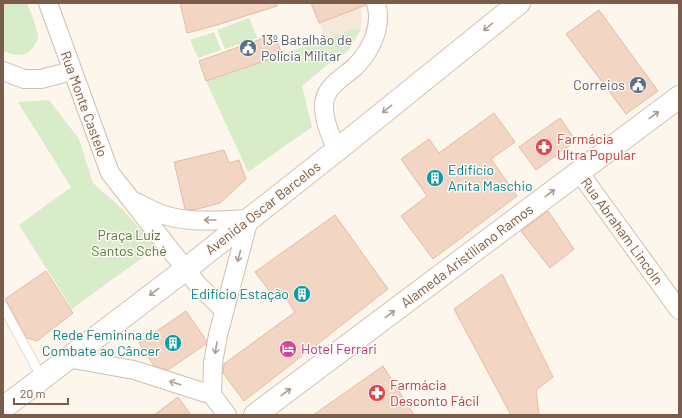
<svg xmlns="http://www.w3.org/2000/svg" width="682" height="418" viewBox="0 0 682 418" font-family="Barlow,sans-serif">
<rect width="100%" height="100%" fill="#fdf6ec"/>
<path fill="#f5e8da" d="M311,3l50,3 1,13 -1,10 -10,1 -25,9z"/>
<path fill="#d8ecc9" d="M3,3h24c4,11 10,23 11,34 0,3 -2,6 -4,9 -7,12 -20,10 -31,5z
M249,18l8,20 -32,11 -8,-19z
M361,29l-13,22 -21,14 -25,21 10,41 -64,45 -42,-91 145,-51z
M214,32l7,18 -23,8 -8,-18z
M49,100l30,39 14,44 27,24 37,40 -85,62 -53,-84 52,-38 -53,-85z"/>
<path fill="#f3d5c3" stroke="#e6bba3" d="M180,3h97v3l-60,19 -30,8z
M311,3h55v2l-47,18z
M599,10l59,81 -32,23 -60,-80z
M275,34l7,21 -76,26 -7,-20z
M494,113l21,29 -24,17 26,37 -84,63 -32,-43 26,-20 -26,-37 28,-20 10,14z
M560,118l16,23 -40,29 -17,-23z
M224,150l5,13 10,-3 7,19 -26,24 -26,7 -9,-1 -11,-47z
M548,211l26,38 -24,19 -29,-37z
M335,215l53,74 -144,112 -21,-28 1,-9 71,-52 -13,-20 -8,5 -19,-25z
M46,271l27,42 -36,28 -10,-3 -22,-39z
M502,274l51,103 -17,13 3,25h-28l-57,-106z
M186,311l20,29v4l-38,26 -14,-4 -15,-23z
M383,366l31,49h-101l36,-25z
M178,397l13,18h-37z"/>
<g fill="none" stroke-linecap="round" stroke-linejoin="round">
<defs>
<path id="service" d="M3,306l39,72"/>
<path id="minor" d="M48,3l62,170 88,112 26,25
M3,71l21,8h17l31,-8
M337,150c-6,-13 -13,-28 -13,-44 0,-19 18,-28 31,-39 16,-16 28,-41 21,-64
M579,172l100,138
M136,202c8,4 17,9 25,12 28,10 59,6 88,5l-31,116 -5,28 -1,32
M67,358l67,12 78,25
M212,395l15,20"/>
<path id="secondary" d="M3,408l183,-139 151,-119 182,-147
M255,415l424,-318"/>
</defs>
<use href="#service" stroke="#d1beb0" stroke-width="10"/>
<use href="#minor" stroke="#d1beb0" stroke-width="20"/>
<use href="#secondary" stroke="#d6c0b0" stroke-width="24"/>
<use href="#service" stroke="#fff" stroke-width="9"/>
<use href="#minor" stroke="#fff" stroke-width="18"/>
<use href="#secondary" stroke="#fff" stroke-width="22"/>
</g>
<defs><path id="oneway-shaft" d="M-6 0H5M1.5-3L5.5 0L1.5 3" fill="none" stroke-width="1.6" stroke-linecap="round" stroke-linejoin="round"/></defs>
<g stroke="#af9d94">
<use href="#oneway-shaft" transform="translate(488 27) rotate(141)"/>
<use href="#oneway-shaft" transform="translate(387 109) rotate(141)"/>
<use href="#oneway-shaft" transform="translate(654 115) rotate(-37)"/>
<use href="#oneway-shaft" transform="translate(550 193) rotate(-37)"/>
<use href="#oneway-shaft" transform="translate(210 220) rotate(-180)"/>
<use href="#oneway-shaft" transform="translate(239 256) rotate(105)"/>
<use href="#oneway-shaft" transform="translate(154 292) rotate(143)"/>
<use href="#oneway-shaft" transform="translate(390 314) rotate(-37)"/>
<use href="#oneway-shaft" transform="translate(216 348) rotate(99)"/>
<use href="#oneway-shaft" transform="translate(175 383) rotate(-162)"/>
<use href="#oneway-shaft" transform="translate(286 392) rotate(-37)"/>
</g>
<defs>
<symbol id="civic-disc" viewBox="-11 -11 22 22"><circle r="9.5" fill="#5c6f8a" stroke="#fffaf3"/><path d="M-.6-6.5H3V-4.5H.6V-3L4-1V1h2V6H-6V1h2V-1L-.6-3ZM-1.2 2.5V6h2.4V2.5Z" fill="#fff"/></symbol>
<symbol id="pharmacy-disc" viewBox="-11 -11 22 22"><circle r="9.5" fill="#e0444e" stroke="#fffaf3"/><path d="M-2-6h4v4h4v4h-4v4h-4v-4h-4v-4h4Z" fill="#fff"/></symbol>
<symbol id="building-disc" viewBox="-11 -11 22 22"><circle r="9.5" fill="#0f9aa8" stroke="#fffaf3"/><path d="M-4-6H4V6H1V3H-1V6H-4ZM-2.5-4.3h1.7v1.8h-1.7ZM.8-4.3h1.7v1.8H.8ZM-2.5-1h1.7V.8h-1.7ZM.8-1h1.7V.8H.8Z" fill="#fff"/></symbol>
<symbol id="hotel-disc" viewBox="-11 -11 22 22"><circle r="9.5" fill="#d1479c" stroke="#fffaf3"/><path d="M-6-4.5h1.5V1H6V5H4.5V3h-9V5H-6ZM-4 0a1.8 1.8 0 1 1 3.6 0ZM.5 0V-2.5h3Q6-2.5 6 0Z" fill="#fff"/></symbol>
</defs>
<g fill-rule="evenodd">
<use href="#civic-disc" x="238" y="38" width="20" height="20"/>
<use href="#civic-disc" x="628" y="75" width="20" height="20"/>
<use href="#pharmacy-disc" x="534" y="137" width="20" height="20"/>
<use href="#building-disc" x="425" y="168" width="20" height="20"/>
<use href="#building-disc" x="292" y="284" width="20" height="20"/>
<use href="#building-disc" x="163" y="333" width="20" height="20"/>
<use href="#hotel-disc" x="278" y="339" width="20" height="20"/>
<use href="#pharmacy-disc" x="367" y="383" width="20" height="20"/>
</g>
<g text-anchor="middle" stroke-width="3" stroke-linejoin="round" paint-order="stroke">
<g font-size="14" fill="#4e5e75" stroke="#fffaf3" text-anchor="start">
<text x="261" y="45">13º Batalhão de<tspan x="261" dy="16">Polícia Militar</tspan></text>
<text x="625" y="90" text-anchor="end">Correios</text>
</g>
<g font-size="14" fill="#7a5c4d" stroke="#fffaf3">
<text transform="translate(84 104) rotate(70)" y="5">Rua Monte Castelo</text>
<text transform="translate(263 208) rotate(-38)" y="5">Avenida Oscar Barcelos</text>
<text transform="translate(622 231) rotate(54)" y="5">Rua Abraham Lincoln</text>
<text transform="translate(467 256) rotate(-37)" y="5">Alameda Aristiliano Ramos</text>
</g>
<g font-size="14" fill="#be3a42" stroke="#fffaf3" text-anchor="start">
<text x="557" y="144">Farmácia<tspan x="557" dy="16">Ultra Popular</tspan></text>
<text x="390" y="390">Farmácia<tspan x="390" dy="16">Desconto Fácil</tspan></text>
</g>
<g font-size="14" fill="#0d838f" stroke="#fffaf3" text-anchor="end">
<text x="448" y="175" text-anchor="start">Edifício<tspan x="448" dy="16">Anita Maschio</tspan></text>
<text x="289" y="299">Edifício Estação</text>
<text x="160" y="340">Rede Feminina de<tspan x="160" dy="16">Combate ao Câncer</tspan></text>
</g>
<g font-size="14" fill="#537a41" stroke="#fffaf3">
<text x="129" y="240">Praça Luiz<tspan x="129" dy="16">Santos Sché</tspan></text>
</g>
<g font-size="14" fill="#b23c85" stroke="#fffaf3" text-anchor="start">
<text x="301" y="354">Hotel Ferrari</text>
</g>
</g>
<rect width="682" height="418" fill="none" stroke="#7a5c4d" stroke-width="8"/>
<path d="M14 398v6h54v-6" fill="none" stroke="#7a5c4d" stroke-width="2"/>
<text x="20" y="398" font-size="12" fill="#7a5c4d" stroke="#fffaf3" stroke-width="3" paint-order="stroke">20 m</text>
</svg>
